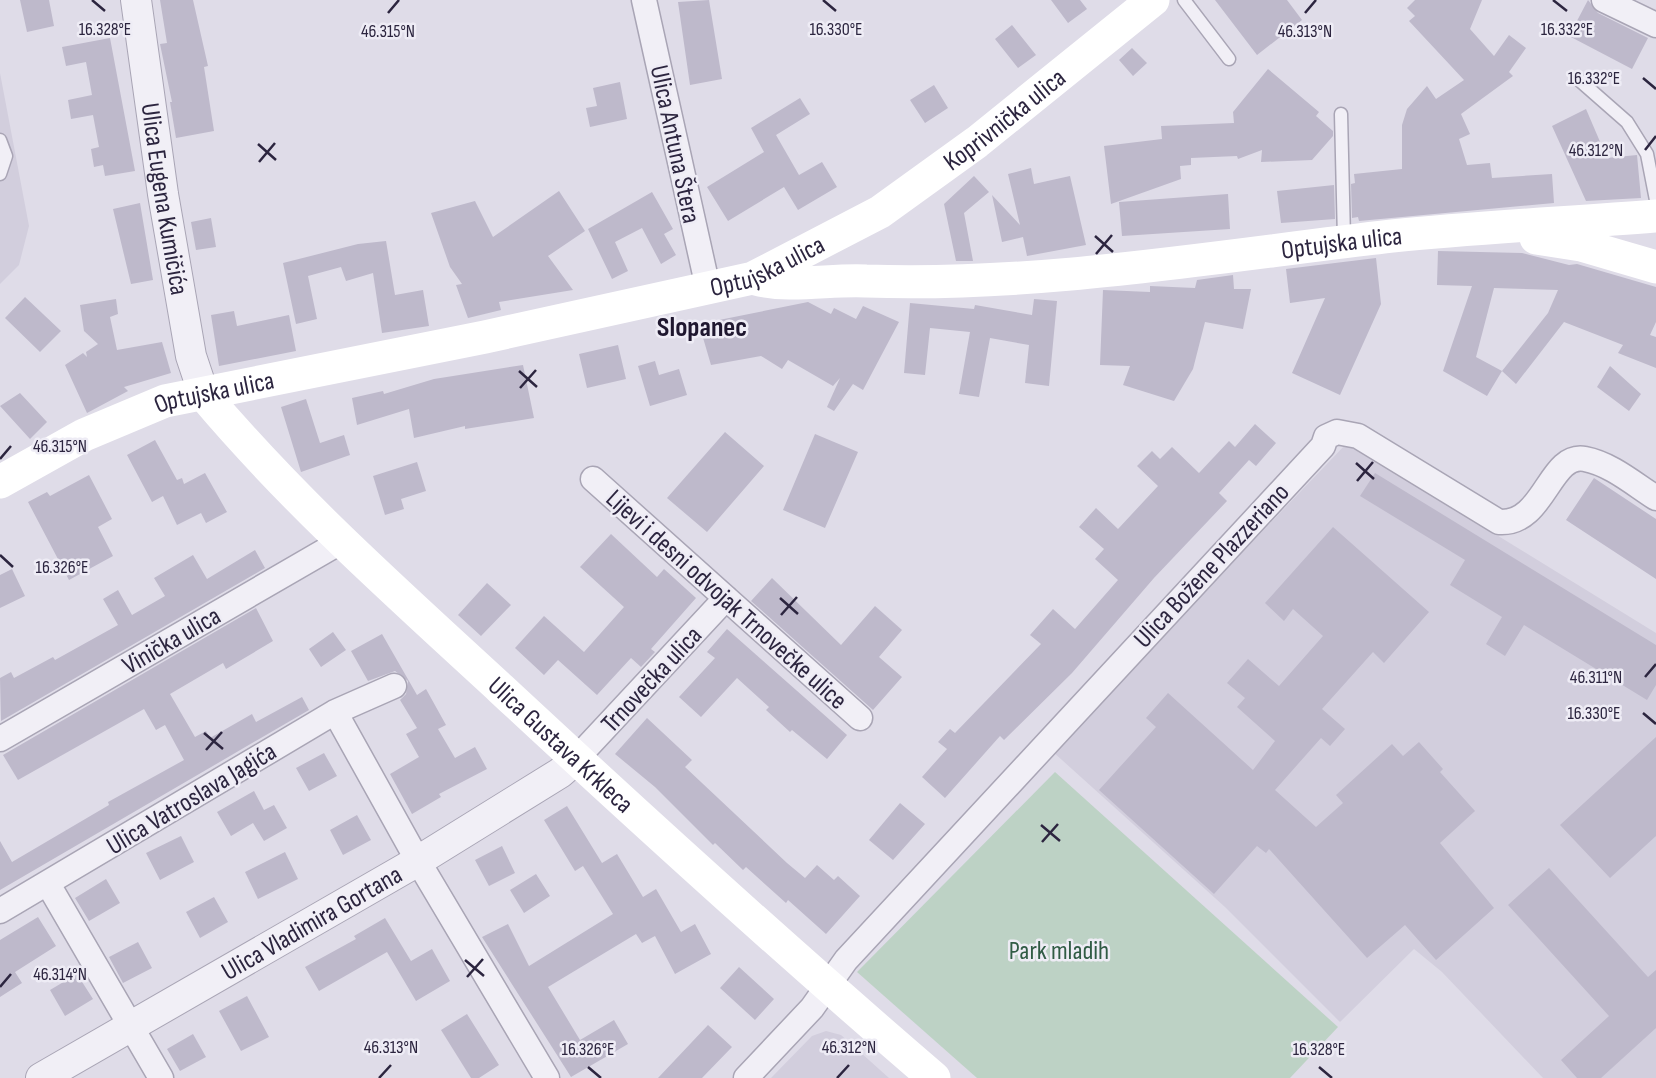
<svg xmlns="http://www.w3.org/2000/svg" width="1656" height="1078" viewBox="0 0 1656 1078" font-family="'Sofia Sans Condensed',sans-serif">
<rect width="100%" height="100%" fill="#dfdce8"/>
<path fill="#d2cedd" d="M0,73l29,153 -10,39 -19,19z
M1347,443l309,190v445h-113l-101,-106 -28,-23 -74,73 -115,-115 -173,-156z
M826,1031l15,4 48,43h-118l41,-42z"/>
<path fill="#bdd2c5" d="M1055,772l283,255 -48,51h-313l-120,-106z"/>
<path fill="#beb9cb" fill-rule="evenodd" d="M20,0h29l5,26 -27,6z
M160,0h33l15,66 -4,1 10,64 -38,7 -6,-36h2l-12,-58 7,-1z
M709,0l13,79 -32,6 -12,-83z
M1051,0h29l7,9 -19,14z
M1215,0h72l15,20 -45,35z
M1415,0h67l-12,29 24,27 15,-21 17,13 -17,24 4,4 -52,38 9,20 -11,5 8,26 23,-2 2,15 60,-4 2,29 -195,18 -1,-4 -6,1 -1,-34 4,-1 -1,-9 48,-5v-44l5,-16 20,-23 9,13 28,-19 -55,-59 6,-5 -8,-8z
M1588,0l10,13 50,25 -16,31 -63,-33z
M1012,25l24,30 -18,13 -23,-29z
M110,38l25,133 -30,5 -2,-11 -9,2 -3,-18 8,-2 -6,-32 -22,4 -3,-19 24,-5 -6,-33 -20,4 -4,-19z
M1132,48l15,15 -14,13 -14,-16z
M1268,69l51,43 -3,4 17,15v5l-21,24 -51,2 1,-12 -24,9 -1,-3 -46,2v7l-11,1 1,13 -70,25 -7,-58 58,-7 -1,-13 73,-3 -1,-11z
M620,82l7,37 -37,8 -4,-19 11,-2 -4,-18z
M934,85l14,23 -23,15 -15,-23z
M800,98l10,16 -34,21 23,40 23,-13 15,25 -39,23 -14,-23 -56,34 -21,-34 57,-35 -13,-24z
M1586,109l21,49 30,-3 4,43 -55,3 -34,-75z
M1031,168l3,16 36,-8 16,69 -59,11 -4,-19 -21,5 -10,-47 28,30 -12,-51z
M974,176l15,16 -25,21 9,48h-17l-12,-57z
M1334,185l1,34 -54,4 -4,-32z
M559,191l26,40 -37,25 25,34 -74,12 2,8 -33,8 -12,-33 6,-1 -12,-17 -19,-54 44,-12 18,36z
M652,192l21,37 -9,5 12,21 -15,9 -19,-36 -27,14 13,29 -16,8 -24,-50z
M1228,194l2,35 -108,7 -3,-34z
M140,203l13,77 -22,4 -18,-75z
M211,218l5,29 -20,3 -5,-28z
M386,241l9,54 28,-5 6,36 -47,7 -9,-60 -27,8 -5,-14 -33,9 9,43 -21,5 -13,-61 75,-19z
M1438,251l84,2 47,12 8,-1 79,23v35l-6,13 6,2v31l-38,-15 5,-8 -59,-23 -48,62 -14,-13 -15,25 -44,-25 29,-85 -35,-1zM1494,288l64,2 -10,23 -46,58 -26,-14z
M1376,258l5,46 -41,91 -48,-22 33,-75 -35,5 -4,-34z
M1233,275l1,14h17l-8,40 -38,-7 -12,47 -19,32 -51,-16 7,-19 -30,-1 3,-75 47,2v-6l45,2 2,-8z
M25,297l36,34 -21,21 -35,-34z
M116,299l2,15 -8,3 7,33 45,-8 9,31 -47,14 4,4 -41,22 -22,-48 18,-12 4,4 -1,-5 12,-8 -14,-13 -4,-26z
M1034,299l23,2 -8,85 -24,-3 4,-38 -39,-7 -11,59 -20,-3 11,-62 -40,-4 -5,47 -21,-2 6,-70 64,6 1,-4 57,10z
M808,302l23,12 3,-6 22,11 7,-13 36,16 -36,68 -10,-6 -19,27 -7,-4 13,-29 -7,8 -45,-26 -6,9 -21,-13 -50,9 -12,-41z
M234,311l3,15 52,-11 7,36 -77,15 -8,-51z
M618,345l8,34 -39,9 -8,-34z
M655,361l4,14 20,-6 8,26 -37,11 -12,-40z
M523,365l11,53 -69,11v-3l-51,12 -5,-29 -52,16 -5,-27 31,-7 1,3 50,-15z
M1610,366l31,28 -12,17 -32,-24z
M20,393l27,29 -17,17 -30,-33z
M306,399l14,44 24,-8 6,20 -49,17 -20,-65z
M1255,424l21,19 -20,23 -7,-6 -30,33 8,8 -73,77 -82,95 -68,67 -4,-4 -55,62 -23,-21 25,-28 -9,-7 12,-13 5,4 86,-89 -11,-9 23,-26 22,20 43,-49 -23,-21 9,-10 -25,-22 17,-19 22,21 40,-43 -21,-20 15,-15 8,8 12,-12 27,26 30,-32 6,6z
M725,432l39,34 -57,66 -40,-34z
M815,434l43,18 -33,76 -42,-18z
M155,440l22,40 5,-2 2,6 21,-11 22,39 -21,11 -5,-10 -24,12 -14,-29 -11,6 -25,-47z
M417,462l9,29 -25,8 3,10 -19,6 -12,-39z
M1375,473l281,172v40l-9,15 -123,-75 -19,31 -19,-12 16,-27 -52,-32 15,-25 -105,-64z
M89,475l23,44 -14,8 15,29 -44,24 -41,-78 19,-10 3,4z
M1594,478l62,41v60l-90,-59z
M1333,527l96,85 -45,51 -11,-11 -51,57 23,20 -15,17 -9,-8 -46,52 41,37 27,-24 -7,-8 56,-51 11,12 16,-14 24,27 -3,3 35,39 -35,32 54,65 -58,52 -31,-35 -38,33 -98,-109 -3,4 -9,-7 -43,48 -115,-104 57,-63 -10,-9 22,-25 85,77 22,-29 -38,-34 8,-9 -18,-15 21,-24 31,27 44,-50 -30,-27 -9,12 -19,-18z
M611,534l46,43 7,-8 32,29 -45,51 4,3 -14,15 -10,-9 -34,37 -39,-35 -14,15 -29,-27 29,-32 40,36 40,-45 -44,-40z
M255,550l10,18 -264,153 -1,-43 11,-6 3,6 39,-21 2,3 63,-35 -15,-26 15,-9 14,25 33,-19 -11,-18 39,-23 14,24z
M12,569l13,27 -25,12v-33z
M772,578l69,67 34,-39 27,24 -23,27 23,20 -29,33 -122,-109z
M487,583l24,22 -30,31 -23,-21z
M256,608l17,33 -47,28 -3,-6 -53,31 25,43 11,-6 4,7 42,-24 4,8 46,-25 7,13 -309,180v-49l12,21 97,-57 -1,-3 76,-42 -19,-35 -9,5 -12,-21 -126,71 -15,-25z
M727,629l120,106 -20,24 -35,-29 -2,2 -24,-22 3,-3 -32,-29 -36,39 -22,-20 36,-39 -8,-6z
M333,632l13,18 -25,17 -12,-18z
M382,634l35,61 9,-6 20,36 -8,4 17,29 20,-11 12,22 -48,25 2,3 -29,17 -22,-40 29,-17 -13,-23 11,-6 -17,-28 6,-6 2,-13 -13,-10 -27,10 -17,-30z
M647,718l45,42 -7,7 102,96 18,15 12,-13 17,15 4,-4 22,20 -34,38 -38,-34 -2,3 -40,-36 -3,3 -28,-27 -2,2 -58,-58 -40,-33z
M1656,737v99l-46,42 -50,-53z
M324,753l13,23 -28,15 -13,-23z
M254,791l10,19 10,-5 13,23 -23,13 -11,-18 -22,13 -14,-24z
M900,803l25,21 -32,36 -24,-20z
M567,806l35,57 15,-9 26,43 13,-8 25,43 14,-8 16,30 -36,20 -20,-38 -13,7 -6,-9 -88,53 32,53 34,-20 14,24 -57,33 -89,-140 26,-13 21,42 84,-52 -30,-48 -8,5 -31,-51z
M357,815l14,25 -28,15 -13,-25z
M181,836l13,26 -34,18 -14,-27z
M502,846l13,27 -26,13 -14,-26z
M285,852l13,27 -40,20 -13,-27z
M1549,868l99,109 8,-7v58l-55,50h-24l-16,-18 48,-44 -101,-111z
M536,874l14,22 -26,17 -14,-23z
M106,879l14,24 -31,18 -14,-23z
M214,897l14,25 -28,16 -14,-26z
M38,917l18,29 -41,26 7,11 -22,14v-57z
M385,918l26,43 21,-12 18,32 -34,20 -29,-49 -68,39 -14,-24 51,-28 -2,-3z
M138,942l14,26 -29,15 -14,-26z
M739,967l35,32 -19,21 -35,-32z
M77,974l16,25 -28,17 -15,-26z
M247,996l22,41 -28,14 -22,-40z
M467,1014l32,51 -20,13h-8l-30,-48z
M708,1025l24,22 -30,31h-44z
M193,1034l13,23 -26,14 -13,-22z"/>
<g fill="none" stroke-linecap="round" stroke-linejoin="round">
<defs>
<path id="service" d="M1184,0l45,59
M1578,79l49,43 20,32 9,46
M1341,114l3,125
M0,140l6,16 -6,18"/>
<path id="minor" d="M644,0l64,288
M1604,0l52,25
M593,479l267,239
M335,712l83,149 129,217
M0,739l342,-198
M576,759l150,-161
M48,884l113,194
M0,911l335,-199 59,-26
M746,1078l66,-70 34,-48 477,-514 3,-9 11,-5 21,4 141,86c46,3 50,-70 86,-63 26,5 49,25 71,39"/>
<g id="tertiary">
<path id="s1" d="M136,0l27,194 28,162 13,39"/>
<path id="s2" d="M41,1078l377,-217 142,-88 16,-14"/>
</g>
</defs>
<use href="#service" stroke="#a9a5b5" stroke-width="15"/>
<use href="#minor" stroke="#a9a5b5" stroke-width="27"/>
<use href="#tertiary" stroke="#a9a5b5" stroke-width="32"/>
<use href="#service" stroke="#f1eff6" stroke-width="12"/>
<use href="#minor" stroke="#f1eff6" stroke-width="24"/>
<use href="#tertiary" stroke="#f1eff6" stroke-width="30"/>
<g stroke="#fff" stroke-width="33">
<path d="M1536,238l45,7 75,22"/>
<path id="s3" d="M756,279c34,9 75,0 110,2 176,6 352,-25 526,-45 88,-9 176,-13 264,-20"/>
<path id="s4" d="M204,395c90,107 194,199 297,294 142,132 286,263 433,389"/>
<path id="s5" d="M0,482l84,-47 81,-34 320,-64 268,-59 127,-66 97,-70 176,-142"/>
</g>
</g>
<path fill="none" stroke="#2c253f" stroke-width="2.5" d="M92,0l13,11M823,0l13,11M1553,0l14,11M388,13l11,-13M1305,13l11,-13M1643,78l13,11M258,144l18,16M1645,150l11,-14M259,162l16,-19M1095,236l18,16M1096,254l16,-19M519,371l18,16M520,388l16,-18M0,459l11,-13M1356,463l18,16M1357,481l16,-19M0,555l13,12M780,598l18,16M781,615l16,-18M1645,677l11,-13M1643,713l13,11M204,733l19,16M206,750l16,-18M1041,825l19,16M1042,842l16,-18M465,960l19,16M467,977l16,-18M0,987l11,-13M588,1067l13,11M1319,1067l13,11M379,1078l12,-13M837,1078l12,-13"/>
<g text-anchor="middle" stroke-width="5" stroke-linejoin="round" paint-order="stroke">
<g font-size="26" fill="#2c253f" stroke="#eeecf5">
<text dy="9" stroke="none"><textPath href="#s5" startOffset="1083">Koprivnička ulica</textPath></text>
<text transform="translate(676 144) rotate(78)" y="9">Ulica Antuna Štera</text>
<text dy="9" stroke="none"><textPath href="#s1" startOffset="201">Ulica Eugena Kumičića</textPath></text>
<text dy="9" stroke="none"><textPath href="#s3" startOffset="588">Optujska ulica</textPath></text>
<text dy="9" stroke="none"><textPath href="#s5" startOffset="802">Optujska ulica</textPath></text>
<text dy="9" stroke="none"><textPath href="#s5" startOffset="234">Optujska ulica</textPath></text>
<text transform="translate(1211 565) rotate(-47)" y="9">Ulica Božene Plazzeriano</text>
<text transform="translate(727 599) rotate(42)" y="9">Lijevi i desni odvojak Trnovečke ulice</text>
<text transform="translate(171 640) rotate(-30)" y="9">Vinička ulica</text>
<text transform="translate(651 679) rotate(-47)" y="9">Trnovečka ulica</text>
<text dy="9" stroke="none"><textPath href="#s4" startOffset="500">Ulica Gustava Krkleca</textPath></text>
<text transform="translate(191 798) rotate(-31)" y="9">Ulica Vatroslava Jagića</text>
<text dy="9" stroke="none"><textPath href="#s2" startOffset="312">Ulica Vladimira Gortana</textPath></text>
</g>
<g font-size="26" fill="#315c45" stroke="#eeecf5">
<text x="1059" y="959">Park mladih</text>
</g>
<g font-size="28" font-weight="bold" fill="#1f172f" stroke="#eeecf5">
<text x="702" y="336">Slopanec</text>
</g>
</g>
<g font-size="18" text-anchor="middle" fill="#2c253f" stroke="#eeecf5" stroke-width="5" stroke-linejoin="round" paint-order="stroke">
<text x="105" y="35">16.328°E</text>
<text x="836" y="35">16.330°E</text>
<text x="1567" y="35">16.332°E</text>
<text x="388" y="37">46.315°N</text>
<text x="1305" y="37">46.313°N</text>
<text x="1594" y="84">16.332°E</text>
<text x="1596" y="156">46.312°N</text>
<text x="60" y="452">46.315°N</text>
<text x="62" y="573">16.326°E</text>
<text x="1596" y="683">46.311°N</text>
<text x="1594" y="719">16.330°E</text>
<text x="60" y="980">46.314°N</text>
<text x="391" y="1053">46.313°N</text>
<text x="849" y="1053">46.312°N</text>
<text x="588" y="1055">16.326°E</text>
<text x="1319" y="1055">16.328°E</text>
</g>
</svg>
